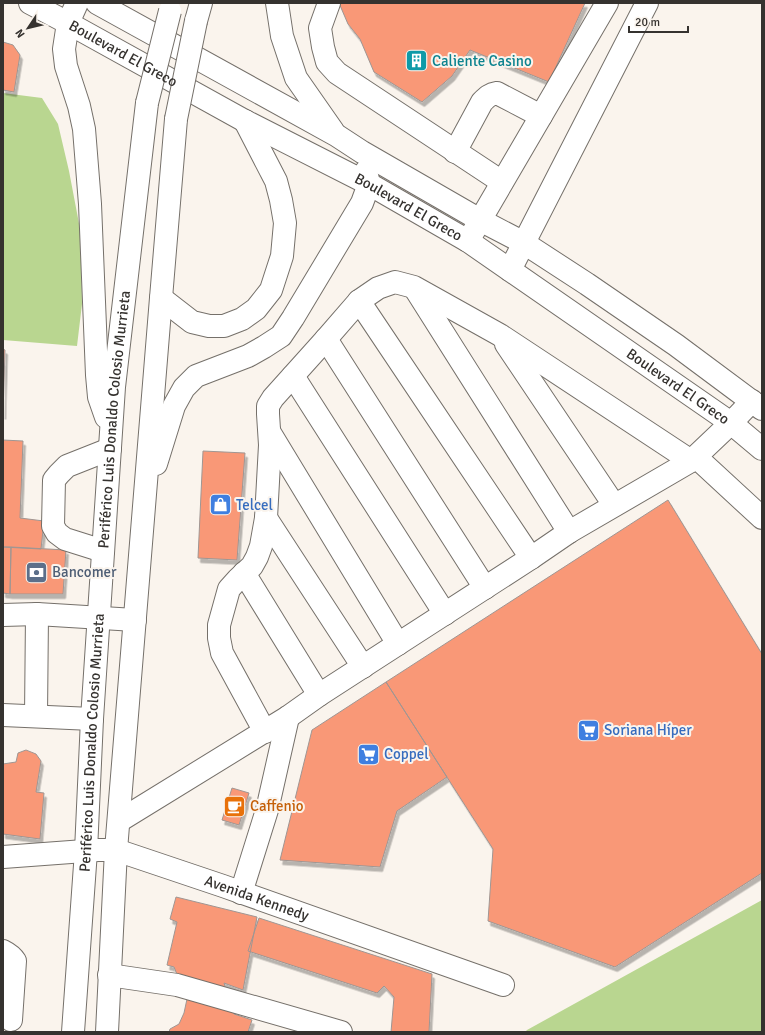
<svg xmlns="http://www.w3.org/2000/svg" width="765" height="1035" viewBox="0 0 765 1035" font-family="Signika,sans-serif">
<defs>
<filter id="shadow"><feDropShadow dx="2.5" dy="4.5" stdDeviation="0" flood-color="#0004"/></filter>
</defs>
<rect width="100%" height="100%" fill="#faf4ed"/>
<path fill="#b9d690" d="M3,93l39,5 16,26 11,47 12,63 1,70 -5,42 -74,-6z
M762,900v132h-237l2,-2z"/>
<path fill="#f99877" stroke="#9f9693" filter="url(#shadow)" d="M339,3h246l-36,79 -79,-32 -18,26 -30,26 -48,-30 -14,-33 -12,-15z
M3,42l10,3 7,10 -6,37 -11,-2z
M3,349l2,1 -2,65z
M3,440l20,1 -3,77 24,3 -3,28 -38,-2z
M203,451l42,2 -8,107 -39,-2z
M668,500l94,154v219l-147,94 -127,-46 5,-72 -107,-167z
M3,547h8l-1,47 -7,-1z
M11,547l55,3 -3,44h-53z
M386,682l61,95 -50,34 -17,56 -100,-7 32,-130z
M26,750l10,4 5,7 -5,31 8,1 -4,46 -37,-5v-70l13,-2 2,-9z
M232,788l17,5 -10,32 -17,-5z
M176,897l81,20 -14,73 -19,-7 10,31 18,6 -4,12h-79l1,-3 9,-5 5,-11 3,-14 -13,-32 -7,-2 10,-43 -7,-3z
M259,918l173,56 -3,58h-38l3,-35 -10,-11 -7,7 -129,-42z"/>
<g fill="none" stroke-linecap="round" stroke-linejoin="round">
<defs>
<g id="minor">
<path d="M329,3l-9,25 3,19 4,15 10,11 165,109"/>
<path d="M455,152l27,-50c5,-5 8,-8 15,-9l44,23"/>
<path d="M468,241l139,-238"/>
<path d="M510,270l137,-267"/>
<path d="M416,290l153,242"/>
<path d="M359,301l172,257"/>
<path d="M326,339l159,249"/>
<path d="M506,344l108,161"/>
<path d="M293,376l152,238"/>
<path d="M270,433l128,211"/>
<path d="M696,457l66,61"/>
<path d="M266,518l97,149"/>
<path d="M103,551l-38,-12 -8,-6 -4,-7 1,-46 5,-6 8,-8 43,-17"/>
<path d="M244,573l75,122"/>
<path d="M3,615l34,-1 98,6"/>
<path d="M3,715l89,4"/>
<path d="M36,716l1,-102"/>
<path d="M265,732l-43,-79 -3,-15v-13l10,-36 9,-10 14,-13 5,-9 4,-11 5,-28 4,-73 -2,-31v-8l5,-8 53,-59 33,-38 19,-13 17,-6 19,5 86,48 191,126"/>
<path d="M119,821l169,-104 31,-22 212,-137 38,-26 122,-71 40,-38 21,-22"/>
<path id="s1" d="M3,857l95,-7h18l107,36 280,99"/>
<path d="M241,893l26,-83 21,-93"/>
<path d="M3,951c6,3 9,5 12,10l-4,59"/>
<path d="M109,975l68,10 164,47"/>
</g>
<g id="major">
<path id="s2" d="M30,3l38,20 177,98 124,63 99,57 263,182 31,26"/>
<path d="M77,3l-9,20 -4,26 2,17 13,40 5,23 6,75 7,171 2,22 7,20"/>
<path d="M97,3l239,132 26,17 118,68 44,23 63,41 89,61 86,64"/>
<path d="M277,3l5,33 14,42 37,53"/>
<path d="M196,21l5,-18"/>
<path d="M161,298l31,24 17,4h15l18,-7 14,-10 15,-19 11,-34 3,-33 -4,-23 -5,-19 -31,-60"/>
<path d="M156,464l18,-58 10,-18 12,-12 52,-20 16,-9 17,-11 12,-18 69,-115 7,-19 -3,-13"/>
<path id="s3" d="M73,1032l13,-181 6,-132 22,-332 33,-284"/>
<path d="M107,1032l9,-182 45,-552 15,-179"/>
</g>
</defs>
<use href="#minor" stroke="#75706a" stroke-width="24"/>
<use href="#major" stroke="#75706a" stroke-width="24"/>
<use href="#minor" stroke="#fff" stroke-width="22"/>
<use href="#major" stroke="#fff" stroke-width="22"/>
<defs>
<path id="major-bridge" d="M147,103l23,-92
M176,119l20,-98"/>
</defs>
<use href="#major-bridge" stroke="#75706a" stroke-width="24" stroke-linecap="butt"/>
<use href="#major-bridge" stroke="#fff" stroke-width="22"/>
</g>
<defs>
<symbol id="building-square" viewBox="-11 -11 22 22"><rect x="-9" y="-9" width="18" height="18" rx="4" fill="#0f9aa8" stroke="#faf4ed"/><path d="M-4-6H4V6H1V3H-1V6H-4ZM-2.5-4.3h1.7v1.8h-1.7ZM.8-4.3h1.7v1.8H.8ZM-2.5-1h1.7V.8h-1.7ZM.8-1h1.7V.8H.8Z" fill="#fff"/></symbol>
<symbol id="shop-square" viewBox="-11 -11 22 22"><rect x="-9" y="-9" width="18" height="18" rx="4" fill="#3f7fe0" stroke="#faf4ed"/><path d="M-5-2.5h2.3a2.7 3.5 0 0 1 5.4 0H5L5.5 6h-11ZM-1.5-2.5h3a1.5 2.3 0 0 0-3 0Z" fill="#fff"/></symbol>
<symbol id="bank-square" viewBox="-11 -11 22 22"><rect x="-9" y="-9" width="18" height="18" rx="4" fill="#5c6f8a" stroke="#faf4ed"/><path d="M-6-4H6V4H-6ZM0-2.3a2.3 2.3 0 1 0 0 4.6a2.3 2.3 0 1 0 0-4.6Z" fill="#fff"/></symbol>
<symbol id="supermarket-square" viewBox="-11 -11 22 22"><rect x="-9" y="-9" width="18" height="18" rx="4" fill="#3f7fe0" stroke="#faf4ed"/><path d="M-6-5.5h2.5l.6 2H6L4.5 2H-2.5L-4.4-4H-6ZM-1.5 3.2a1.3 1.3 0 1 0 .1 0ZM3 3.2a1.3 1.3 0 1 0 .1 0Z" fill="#fff"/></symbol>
<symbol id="cafe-square" viewBox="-11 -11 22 22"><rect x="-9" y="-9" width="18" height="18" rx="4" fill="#e8710a" stroke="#faf4ed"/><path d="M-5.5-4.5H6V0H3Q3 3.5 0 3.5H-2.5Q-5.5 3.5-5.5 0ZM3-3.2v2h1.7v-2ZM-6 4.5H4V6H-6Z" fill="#fff"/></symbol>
</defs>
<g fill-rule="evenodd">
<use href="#building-square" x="404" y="48" width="25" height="25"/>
<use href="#shop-square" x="208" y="492" width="25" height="25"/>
<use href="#bank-square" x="24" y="560" width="25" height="25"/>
<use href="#supermarket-square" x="576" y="718" width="25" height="25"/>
<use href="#supermarket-square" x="356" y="742" width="25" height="25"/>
<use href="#cafe-square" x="222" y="794" width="25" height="25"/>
</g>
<g text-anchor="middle" stroke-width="4" stroke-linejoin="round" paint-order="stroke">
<g font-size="15" fill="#35322f" stroke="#faf4ed">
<text dy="5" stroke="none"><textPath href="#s2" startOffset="106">Boulevard El Greco</textPath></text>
<text dy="5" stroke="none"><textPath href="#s2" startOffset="430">Boulevard El Greco</textPath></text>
<text dy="5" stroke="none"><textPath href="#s2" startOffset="754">Boulevard El Greco</textPath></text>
<text dy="5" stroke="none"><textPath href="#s3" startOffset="614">Periférico Luis Donaldo Colosio Murrieta</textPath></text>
<text dy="5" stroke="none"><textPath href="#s3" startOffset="290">Periférico Luis Donaldo Colosio Murrieta</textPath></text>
<text dy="5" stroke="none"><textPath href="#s1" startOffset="262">Avenida Kennedy</textPath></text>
</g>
<g font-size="15" fill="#0d838f" stroke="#faf4ed" text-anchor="start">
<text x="432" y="66">Caliente Casino</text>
</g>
<g font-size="15" fill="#366cbe" stroke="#faf4ed" text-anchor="start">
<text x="236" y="510">Telcel</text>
<text x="604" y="735">Soriana Híper</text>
<text x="384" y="759">Coppel</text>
</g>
<g font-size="15" fill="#4e5e75" stroke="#faf4ed" text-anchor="start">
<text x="52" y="577">Bancomer</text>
</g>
<g font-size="15" fill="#c56008" stroke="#faf4ed" text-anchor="start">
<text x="250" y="811">Caffenio</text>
</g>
</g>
<rect width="765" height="1035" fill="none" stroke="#35322f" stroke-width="8"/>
<g transform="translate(28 28) rotate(235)" stroke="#faf4ed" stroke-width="3" paint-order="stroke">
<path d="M0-3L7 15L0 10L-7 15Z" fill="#35322f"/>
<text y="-6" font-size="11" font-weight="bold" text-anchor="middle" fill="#35322f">N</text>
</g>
<path d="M629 26v6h59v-6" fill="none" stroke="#35322f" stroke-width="2"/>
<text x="635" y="26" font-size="12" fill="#35322f" stroke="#faf4ed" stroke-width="3" paint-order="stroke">20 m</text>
</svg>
